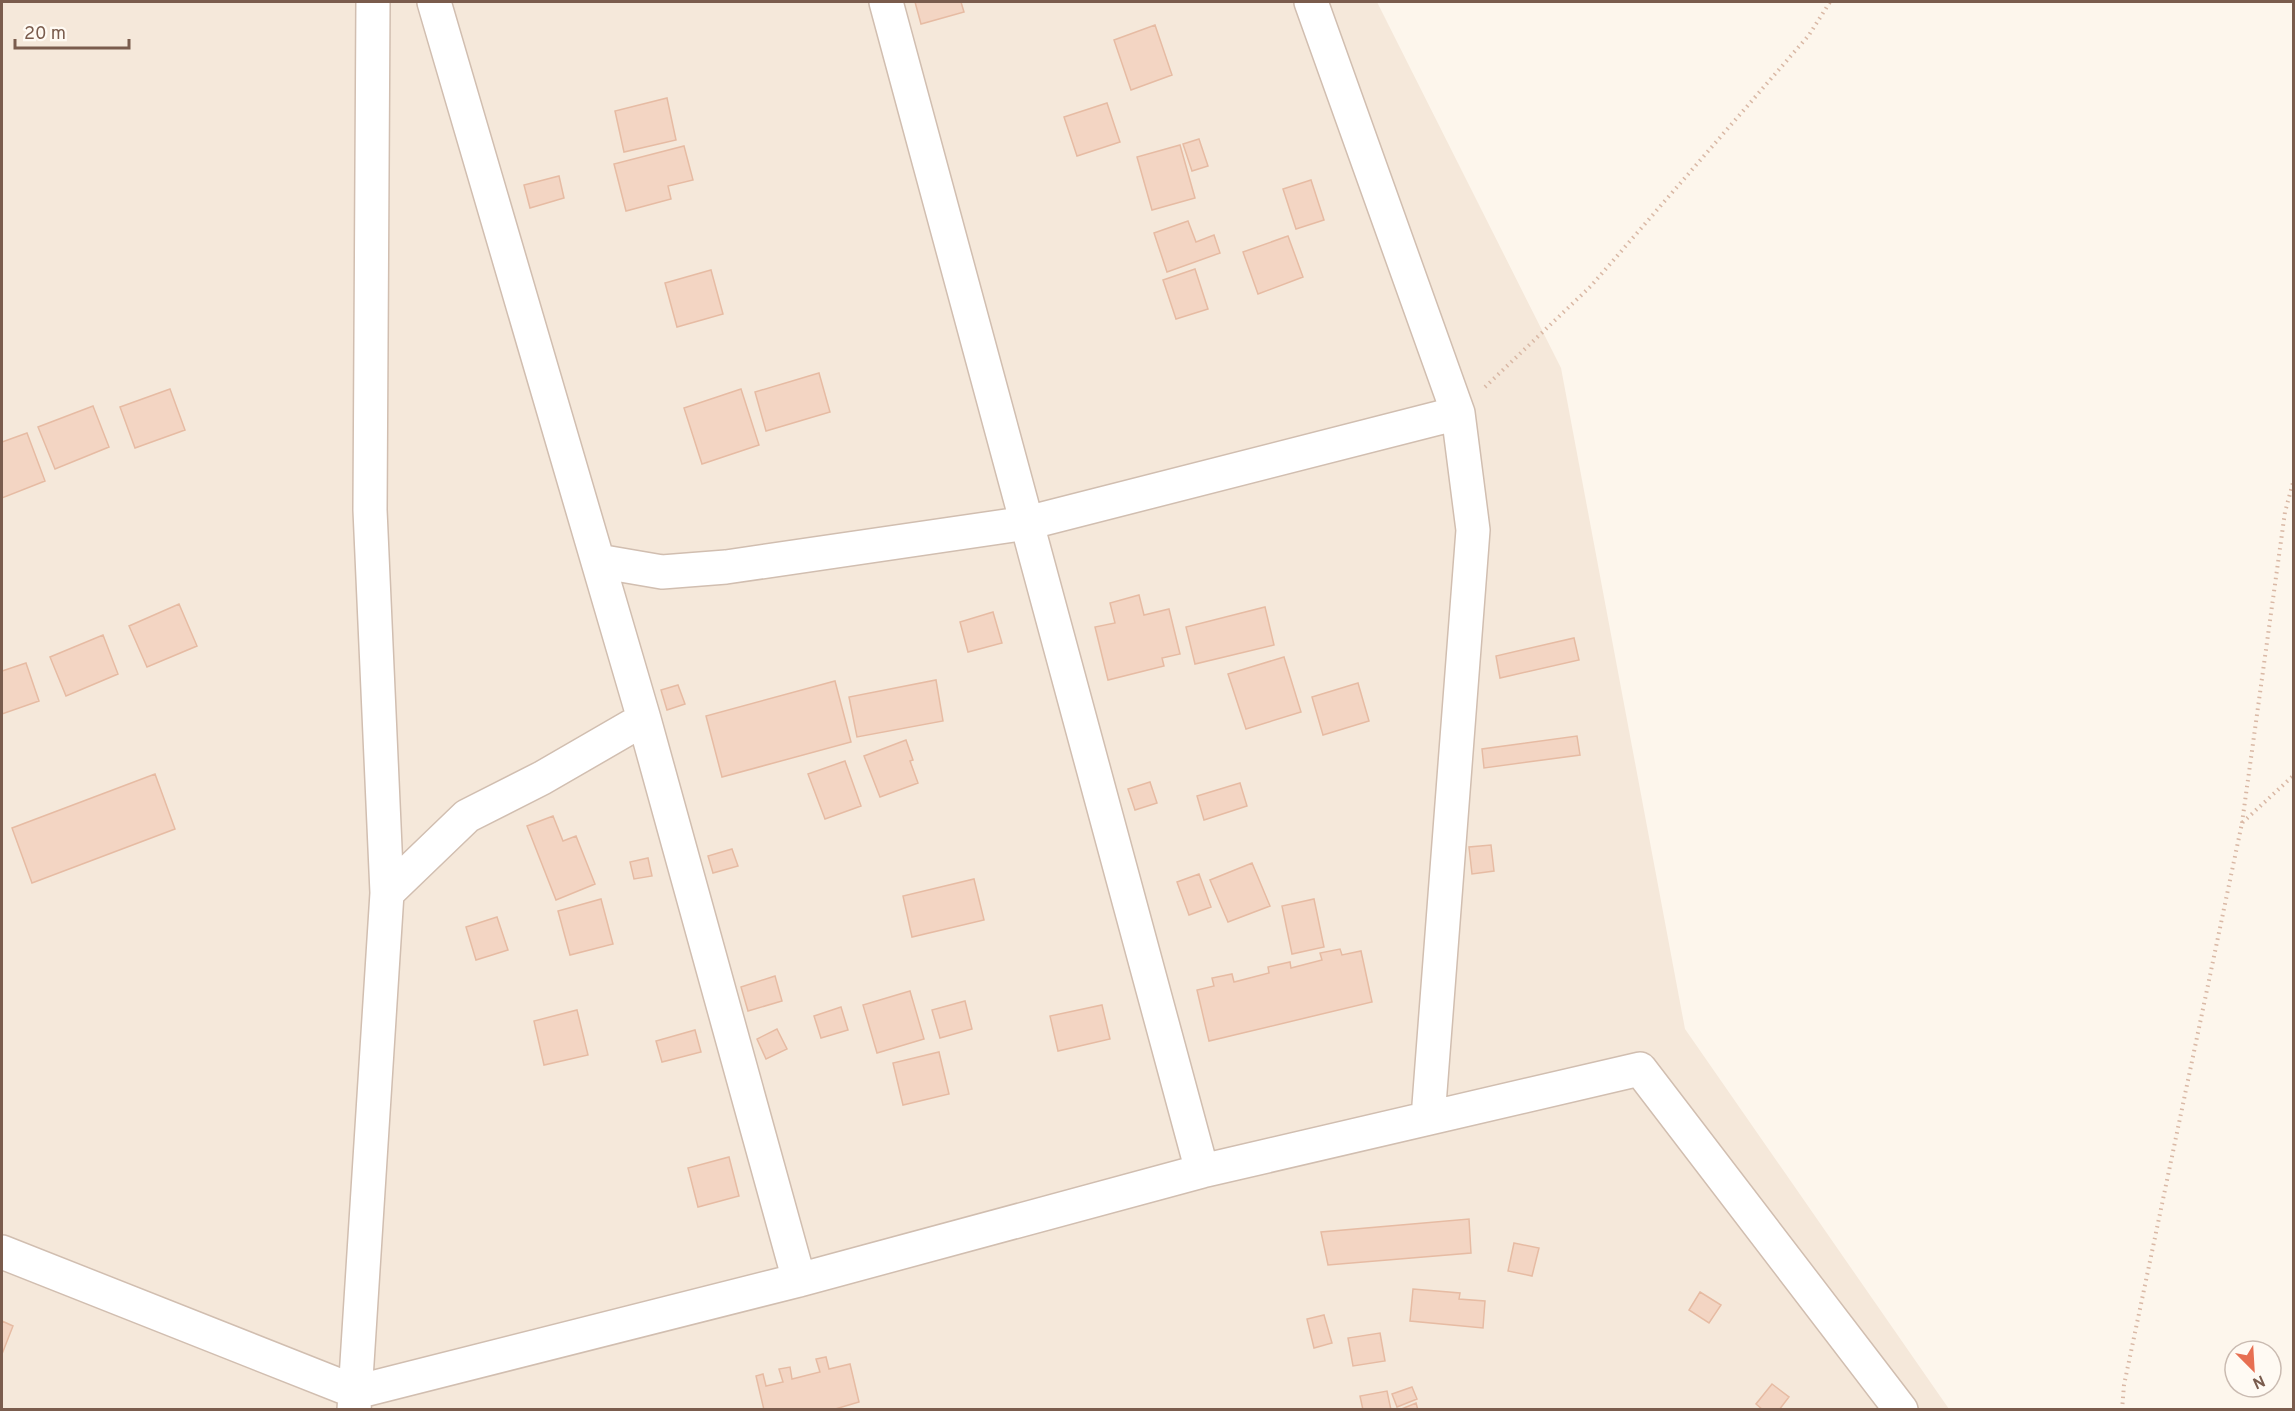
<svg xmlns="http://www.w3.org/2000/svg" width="2295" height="1411" viewBox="0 0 2295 1411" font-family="Overpass,sans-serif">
<rect width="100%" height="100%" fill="#fdf6ec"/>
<path fill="#f5e8da" d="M2,2h1375l184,366 124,661 264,380 -1947,1z"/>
<path fill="#f3d5c3" stroke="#e6bba3" stroke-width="1.5" d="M915,2h46l3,10 -43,12z
M1155,25l17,50 -41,15 -17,-50z
M667,98l9,42 -52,12 -9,-41z
M1107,103l13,39 -43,14 -13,-39z
M1199,139l9,27 -16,5 -9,-27z
M1180,145l15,53 -43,12 -15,-53z
M684,146l9,34 -25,6 3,13 -45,12 -12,-47z
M559,176l5,22 -34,10 -6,-23z
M1311,180l13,40 -28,9 -13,-40z
M1188,221l8,21 18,-7 6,18 -53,19 -13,-39z
M1288,236l15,41 -45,17 -15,-42z
M1195,269l13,40 -32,10 -13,-39z
M711,270l12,44 -46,13 -12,-44z
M819,373l11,39 -64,19 -11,-39z
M170,389l15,41 -50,18 -15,-41z
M741,389l18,56 -57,19 -18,-56z
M93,406l16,41 -54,22 -17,-42z
M27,433l18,48 -43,17v-56z
M1139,595l5,20 25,-6 11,45 -18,4 2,8 -56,14 -13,-53 20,-4 -5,-20z
M179,604l18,42 -50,21 -18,-41z
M1265,607l9,38 -79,19 -9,-37z
M993,612l9,31 -34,9 -8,-30z
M103,635l15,39 -52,22 -16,-39z
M1574,638l5,22 -79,18 -4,-22z
M1284,657l17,55 -55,17 -18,-55z
M26,663l13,38 -37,13v-43z
M936,680l7,41 -86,16 -8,-40z
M835,681l16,61 -129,35 -16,-61z
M1358,683l11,38 -46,14 -11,-38z
M678,685l7,19 -18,6 -6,-20z
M1577,736l3,19 -96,13 -2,-19z
M906,740l7,20 -3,1 8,22 -38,14 -16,-41z
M845,761l16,45 -36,13 -17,-45z
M155,774l20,55 -143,54 -20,-55z
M1150,782l7,21 -22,7 -7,-21z
M1240,783l7,23 -43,14 -7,-24z
M553,816l10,25 13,-5 19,48 -39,16 -29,-74z
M1491,845l3,26 -22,3 -3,-27z
M732,849l6,17 -25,7 -5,-17z
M648,858l4,18 -18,3 -4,-17z
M1252,863l18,43 -42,16 -18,-42z
M1199,874l12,33 -22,8 -12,-33z
M974,879l10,41 -72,17 -9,-41z
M601,899l12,45 -43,11 -12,-44z
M1314,899l10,48 -32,7 -10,-48z
M497,917l11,33 -32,10 -10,-33z
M1340,949l2,6 19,-4 11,51 -163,39 -12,-51 17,-4 -2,-8 20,-4 2,8 35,-9 -1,-6 22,-5 1,6 31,-8 -2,-7z
M775,976l7,25 -34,10 -7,-24z
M910,991l14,48 -47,14 -14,-48z
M965,1001l7,28 -32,9 -8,-28z
M1102,1005l8,34 -52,12 -8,-35z
M841,1007l7,23 -27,8 -7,-22z
M577,1010l11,45 -44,10 -10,-44z
M777,1029l10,20 -21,10 -9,-20z
M695,1030l6,22 -39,10 -6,-21z
M939,1052l10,42 -46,11 -10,-42z
M729,1157l10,39 -41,11 -10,-39z
M1469,1219l2,34 -143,12 -7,-33z
M1514,1243l25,5 -7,28 -24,-5z
M1413,1289l47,4 -1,6 26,2 -2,27 -73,-7z
M1700,1292l21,13 -12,18 -20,-13z
M1324,1315l8,28 -18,5 -7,-29z
M2,1321l11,5 -11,28z
M1380,1333l5,28 -32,5 -5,-28z
M826,1357l3,12 21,-5 9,38 -27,8h-68l-8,-34 7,-2 3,12 17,-4 -4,-13 11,-2 2,12 28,-7 -4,-13z
M1772,1384l17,13 -10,13h-16l-7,-6z
M1412,1387l5,12 -20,8 -5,-13z
M1387,1391l4,19h-28l-3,-14z
M1416,1403l2,7h-19z"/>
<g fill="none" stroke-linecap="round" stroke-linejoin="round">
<defs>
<path id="minor" d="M434,2l210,717 155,561
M886,2l316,1169
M1311,2l147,411 15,117 -45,588
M598,561l64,11 64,-5 301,-44 431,-110
M387,893l80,-77 75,-38 102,-59
M2,1252l354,140 443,-112 403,-109 438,-102 261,341
M354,1410l33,-517 -17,-383 3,-508"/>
</defs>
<use href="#minor" stroke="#d1beb0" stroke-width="36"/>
<path stroke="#d9b8a5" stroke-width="4" stroke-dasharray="1.5 4.5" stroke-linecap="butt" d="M1485,387l106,-101 218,-251 21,-33
M2242,823l43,-311 9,-33
M2122,1410l2,-25 118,-562 52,-48"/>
<use href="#minor" stroke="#fff" stroke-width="33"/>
</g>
<rect width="2295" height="1411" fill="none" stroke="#7a5c4d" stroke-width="6"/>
<g transform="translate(2253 1369) rotate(156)"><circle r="28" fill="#fffaf3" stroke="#cabbb1" stroke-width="1.5"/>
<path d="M0-4.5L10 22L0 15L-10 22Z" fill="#e76f51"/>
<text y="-9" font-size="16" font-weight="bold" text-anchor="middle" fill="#7a5c4d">N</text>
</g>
<path d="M15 39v9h114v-9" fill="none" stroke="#7a5c4d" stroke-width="3"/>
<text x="24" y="39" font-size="18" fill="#7a5c4d" stroke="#fffaf3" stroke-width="4.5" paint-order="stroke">20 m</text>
</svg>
